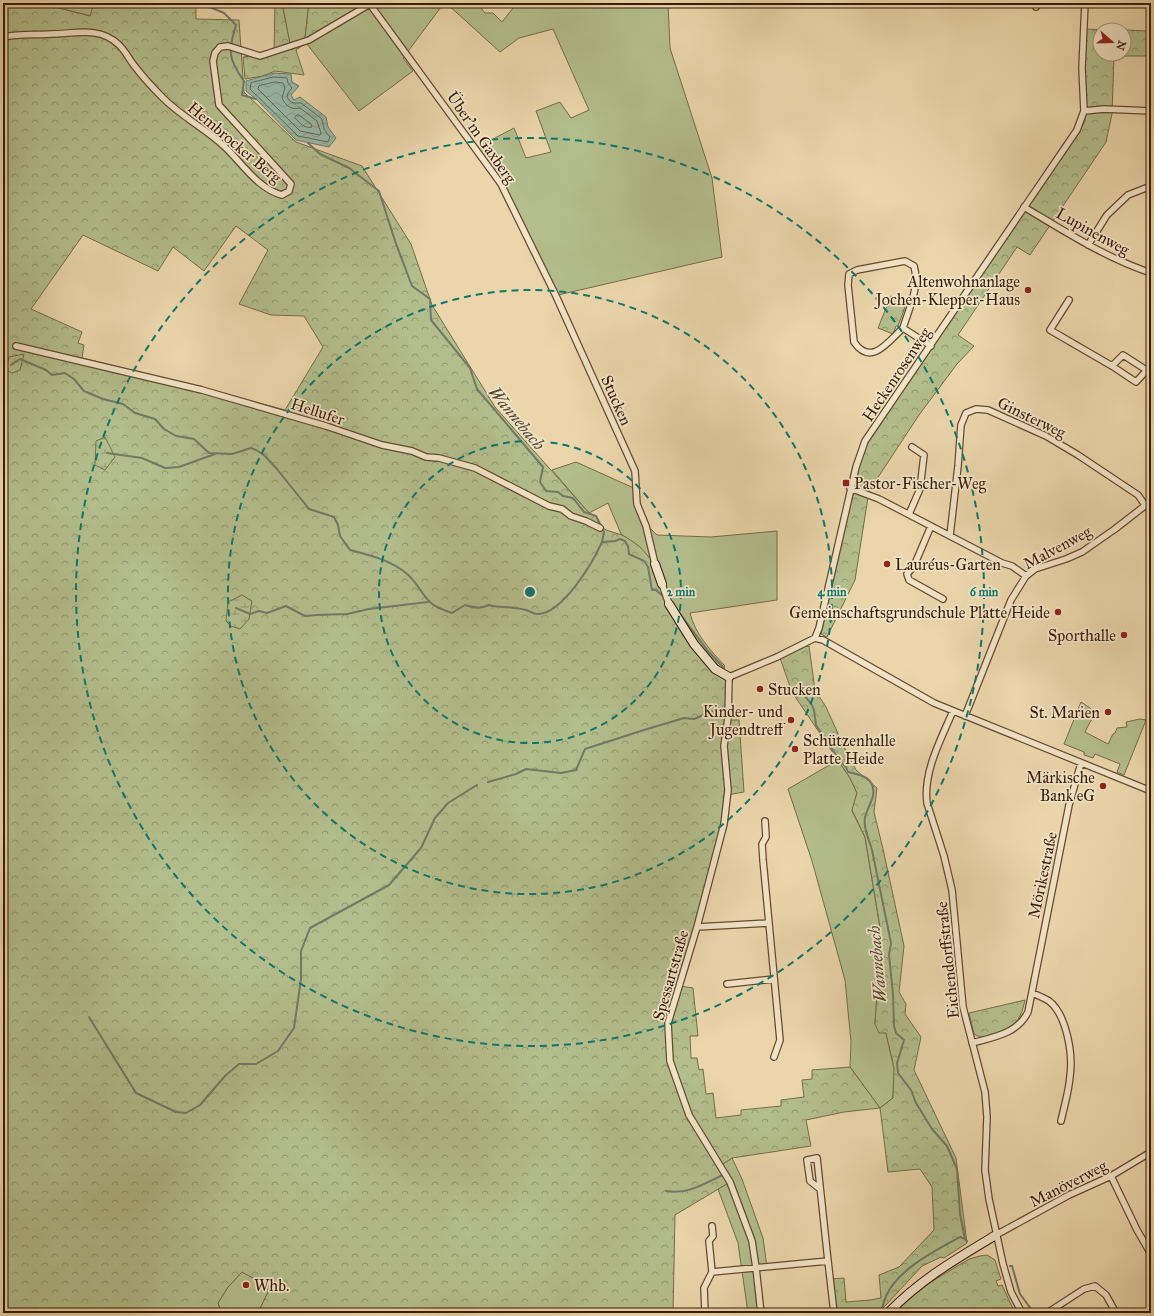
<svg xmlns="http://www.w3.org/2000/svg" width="1154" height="1316" viewBox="0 0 1154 1316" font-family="'IM FELL Great Primer',serif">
<defs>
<pattern id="forest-crowns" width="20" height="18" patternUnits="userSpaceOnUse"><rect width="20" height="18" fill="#b3be8c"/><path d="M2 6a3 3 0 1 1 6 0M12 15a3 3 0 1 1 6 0" fill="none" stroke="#939a70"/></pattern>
<pattern id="wetland-marsh" width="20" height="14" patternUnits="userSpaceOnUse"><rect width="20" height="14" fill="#b3be8c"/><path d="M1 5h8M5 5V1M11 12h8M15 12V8" fill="none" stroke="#939a70"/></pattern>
<pattern id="water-waves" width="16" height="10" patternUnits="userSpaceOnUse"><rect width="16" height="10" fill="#98b9a9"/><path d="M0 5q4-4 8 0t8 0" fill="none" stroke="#849e90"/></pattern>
</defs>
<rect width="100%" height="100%" fill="#ebd6ab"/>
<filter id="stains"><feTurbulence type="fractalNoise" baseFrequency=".005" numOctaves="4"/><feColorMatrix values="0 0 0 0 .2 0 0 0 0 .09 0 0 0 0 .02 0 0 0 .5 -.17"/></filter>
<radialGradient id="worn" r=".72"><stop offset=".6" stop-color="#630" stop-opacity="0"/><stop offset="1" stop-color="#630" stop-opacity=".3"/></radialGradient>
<path fill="#b3be8c" stroke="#766c48" d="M39,3h55l-3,13z
M282,3h27l-4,35 -15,7z
M377,3h67l-41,55 10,13 -54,40 -52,-67z
M446,3h31l8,10h8l9,9 15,-19h151l2,45 42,130 10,79 -168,39 -54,-111 -26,-36 40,-21 12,30 25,-6 -15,-41 24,-9 11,16 18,-8 -36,-81 -34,9 -19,14z
M576,462l60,27c1,21 6,32 21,46l54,2 66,-6v69l-87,13c5,21 21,38 35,53l-1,2 -2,1 -5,-2 -48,-63 -29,-57 -19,-13 -13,-31 -19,10 -37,-43z
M1081,702l9,6 4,9 -4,5 -5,10 23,12 5,-10 2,-1 2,-5 10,-1 -1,-5 14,-3 6,1 -22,55 -7,-3 3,-8 -25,-10 -2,4 -9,-3v-3l-20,-8z
M838,760l12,18 7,15 -5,18 13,26 16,96 -6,91 11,9 8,35 -1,30 -13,10 -30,-41 1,-25 -6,-62 -33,-119 -24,-72z
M732,1158l10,21 21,59 4,29 -11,1 5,45h-13l-10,-70 -20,-54 12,-7 -10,-16z
M242,1272l24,13 2,7 -10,21h-37l-3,-10 10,-16z"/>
<path fill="url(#forest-crowns)" stroke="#766c48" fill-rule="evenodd" d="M3,3h36l51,13 4,-13h102v16l43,1 5,72 52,50 66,24 49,78 21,61 63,102 94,106 7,3 6,11 4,3 16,5 10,6 8,6 15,17 14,40 25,40 35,33 -3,43h13l5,72 -17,3 -3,29 -44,162 13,2 5,48h-8l1,22h6l2,12 4,-1 3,25 7,-1 3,25 25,-3v-5l40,-4v-6l23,-3 -2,-17 10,-1v-9l38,-3 30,41 13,-10 1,-30 -8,-35h-7l-4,-9 6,-91 -16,-96 -13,-27 5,-17 -7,-15 -58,-86 -12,-34 22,-11 7,-1 6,44 11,17 20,44 10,19 21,18 -3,24 9,37 21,97 -5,46 7,12 -1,10 16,23 -7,33 42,88 11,85 -23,15 -3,-1 -19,9 -37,40 -8,7h-42l-4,-34 13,-1 2,24 24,-2 11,-2 -2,-23 20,-8 35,-37 -2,-43 -12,-18 -32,3 -8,-64 -36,4 -38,8 5,26 -79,12 -12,8 10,16 -55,33 -2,98h-415l10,-21 -2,-7 -24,-13 -14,15 -10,16 3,10h-218zM236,226l32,24 -29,54 32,11 33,1 19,31 -38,63 -81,-22 -122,-30 2,-13 -6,-2 4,-11 -51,-23 52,-74 75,36 15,-24 31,24z
M275,3h7l8,41 15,-6 4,-35h55l-68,47 8,25 -29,-4 -12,5 -18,3 -2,-22 31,-4z
M1084,29l25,1h-9v24h24v-24l27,1v25h-37l-2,58 -6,28 -76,113 -13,-8 -59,88 16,11 -17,18 -38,51 -50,76 -14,89 -28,57 -6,-3 37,-166 10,-25 110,-165 101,-146 6,-11 -3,-53z
M891,296l16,6 -9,24h-2l-3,8 -15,-6z
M1025,1000c-2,10 -6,22 -15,29 -4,3 -13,4 -18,5 -7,3 -12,4 -18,0l-5,-21z
M987,1255l8,5 6,19 -5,2 2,5 4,-1 13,28h-18l-2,-3 -36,3h-64l21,-22 53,-32 11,-3z"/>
<path fill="url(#wetland-marsh)" stroke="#766c48" d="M24,354l-4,16 -8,3 -6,-3 3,-13z
M105,437l10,20 -10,13 -10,-5 1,-24z
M242,595l10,6 -3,18 -9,10 -9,-3 -5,-5 2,-19z"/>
<path fill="url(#water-waves)" stroke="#727a67" d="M274,73l17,1 1,8 7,4 -8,9 3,5 6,-3 26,20 2,10 8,11 -7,9 -33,-7 -40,-41 -10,-8v-10z"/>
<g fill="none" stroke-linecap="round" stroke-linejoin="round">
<path stroke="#686a57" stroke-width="1" d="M274,77l13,1 1,5 4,5 -4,5 -1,4c4,7 7,6 14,6l21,16 2,10 6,8 -2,5 -30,-6 -48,-47 1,-6z
M275,82l8,1 2,5 -3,10c4,8 9,12 18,10l17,13 4,12 -1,2 -20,-4 -42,-42 1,-3z
M297,115h2l12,9 1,3c-8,2 -12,-4 -17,-9z"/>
<path stroke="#727a67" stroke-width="2" d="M200,3l24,10 12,12c-8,26 -8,34 8,56l-2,14 14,4
M308,143l12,11 29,14 30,23 16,50 17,45 18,13 1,21 39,48 7,21 66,78 -3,15 6,9 12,1 5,4 10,2 11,14 12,4 8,16 -2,10 13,-1 5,-2 5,2 3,5 1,8 15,7 4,6 4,23h4l9,8
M11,365l9,-6 26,11 6,5 13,-2 9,6 10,12 19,8 20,5 12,9 20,6 9,10 12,7 18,3 15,14 23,1 19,-6 5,2 8,5 13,14 32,40 25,8 4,8 2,11 10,14c19,5 41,10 57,24 10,8 15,21 23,28 6,6 14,8 22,11l13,-8c9,3 15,4 24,0 9,3 16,1 25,3 4,0 8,1 12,2 4,1 7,4 11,4 25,1 56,-52 65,-72
M107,453l35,5 23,10 14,-1 36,-13
M236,608l14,6 9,-3 8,2 19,-7 19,10 12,-1 30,-1 22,-5 59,-7
M680,614l28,37 16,17
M804,695l8,10 2,5 2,15 24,36 6,6 2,5c14,3 28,6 25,24 -2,7 -6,14 -8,21 -2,11 4,22 7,33l19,93 -2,12 4,39 1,32 2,7 8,7 -7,23 1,10 13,17 5,13 16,26 15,17 10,23 3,45 5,25 2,2
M488,782l28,-8 10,-5 35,4 15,-3 9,-21 59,-19 40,-12 10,1 23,-10
M89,1017l47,76 40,19 10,1 14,-8 25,-29 14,-12h17l22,-13 16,-23 7,-49v-28l9,-23 79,-43 32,-37 14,-30 13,-15 29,-18
M666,1191c23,4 39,-8 59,-17
M1010,1266h2l8,28 14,19
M881,1311c2,-5 3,-10 5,-15 12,-27 49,-45 74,-59l5,2"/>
<defs>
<path id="street" d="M369,3l132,181 55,112 79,175 2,33 9,22 9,38
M1036,3v4
M3,37c16,-3 32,-2 48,-3 23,0 48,-8 67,10 6,5 10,13 15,20 9,12 19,23 30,34 19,19 43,31 62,49 17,16 33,42 57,48l7,-4 2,-7 -72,-79 -6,-44 2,-8 5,-6 8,-1 32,10 49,-16 61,-36
M1084,111l20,-2 47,2
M1024,207c42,25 80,50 127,66
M1088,245l19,-30 21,-20 23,-9
M1069,300l-19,30 62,36 11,-11 28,18
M903,328c-15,14 -32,39 -49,14l-6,-57 1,-11 8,-4 48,-9 9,5c6,20 -5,43 -11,62l28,18
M16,346l186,44 124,36 56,19 30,6 14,6 13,1 36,10 74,38 13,3 9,7 15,5 14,7
M1112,366l24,16 11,-12
M850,488l29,11 123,64 10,3 14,10
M909,514l11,-25 4,-34 -12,-8
M931,526l-17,40 -7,8 2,6 34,19
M950,536l8,-70 3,-41 5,-12 10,-4 12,1 58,26 32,19 60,40 7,10
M662,584l7,20
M815,638l4,-10 37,-161 9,-26 197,-289 15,-22 7,-19 -2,-43 3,-65
M953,711c-12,28 -30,61 -26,92l17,53 8,34 11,117 22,85 2,25 -2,53 4,29 14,65 8,28 11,21
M965,716l46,-116 15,-24 9,-7 31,-10 16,-7 33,-23 36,-28
M765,821l1,16 -4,7 1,16 6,63
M697,927l72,-4 11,117 -6,17
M727,984l47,-5
M1032,993c5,2 12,5 17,8 18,14 24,54 21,75 -1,15 -6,31 -9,45
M972,1043c22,-6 45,-9 56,-31l41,-207 12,-42
M1111,1176l26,54 14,24
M820,1189l-10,-8 -3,-21 10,-2 11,103
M996,1235l73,-40 42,-19 40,-24
M712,1272l-3,-31 4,-5 -1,-10
M705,1313l-1,-25 8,-16 116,-11 6,52
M761,1313l-5,-45 -4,-27 -22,-59 -41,-67 -19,-54 -2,-38 29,-96 27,-103 4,-34 -4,-44 4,-28 1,-41 48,-20 38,-19 8,2 111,63 217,88
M1047,1313l37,-24 11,-3 11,9 10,18"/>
<path id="secondary" d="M655,564l7,20
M669,604l25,40 21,25 14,8
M888,1313c33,-34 68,-54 108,-78"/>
</defs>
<use href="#street" stroke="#654a2e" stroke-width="8"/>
<use href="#secondary" stroke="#381b05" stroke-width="10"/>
<use href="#street" stroke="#f2e4c8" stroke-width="5.5"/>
<use href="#secondary" stroke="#f2e4c8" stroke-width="8"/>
</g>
<g fill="none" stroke="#0f766e" stroke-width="2" stroke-dasharray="7 5">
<circle cx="530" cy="592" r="151"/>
<circle cx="530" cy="592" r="302"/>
<circle cx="530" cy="592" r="454"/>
</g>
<g fill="#8f2418" stroke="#f2e4c8" stroke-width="1.5">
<circle cx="1028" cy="290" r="4"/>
<rect x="842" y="479" width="8" height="8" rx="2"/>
<circle cx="887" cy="564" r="4"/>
<circle cx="1058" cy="612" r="4"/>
<circle cx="1124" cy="635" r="4"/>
<circle cx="760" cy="689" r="4"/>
<circle cx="1108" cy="712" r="4"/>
<circle cx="791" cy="720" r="4"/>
<circle cx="795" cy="749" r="4"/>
<circle cx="1103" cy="786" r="4"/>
<circle cx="246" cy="1285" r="4"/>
</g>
<g text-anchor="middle" stroke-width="3.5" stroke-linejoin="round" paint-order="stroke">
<g font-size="16" fill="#381b05" stroke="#f2e4c8">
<text transform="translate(482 137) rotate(55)" y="6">Über'm Gaxberg</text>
<text transform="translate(235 142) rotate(40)" y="6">Hembrocker Berg</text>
<text transform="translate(1093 231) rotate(29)" y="6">Lupinenweg</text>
<text transform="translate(896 374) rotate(-56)" y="6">Heckenrosenweg</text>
<text transform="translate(617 400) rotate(66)" y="6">Stucken</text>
<text transform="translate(318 411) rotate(18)" y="6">Hellufer</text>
<text transform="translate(1032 417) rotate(26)" y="6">Ginsterweg</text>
<text transform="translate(1057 547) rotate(-28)" y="6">Malvenweg</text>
<text transform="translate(1042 875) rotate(-78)" y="6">Mörikestraße</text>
<text transform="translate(947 960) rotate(-96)" y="6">Eichendorffstraße</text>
<text transform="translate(670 975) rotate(-74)" y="6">Spessartstraße</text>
<text transform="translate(1068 1183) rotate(-27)" y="6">Manöverweg</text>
</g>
<g font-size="16" fill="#381b05" stroke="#f2e4c8" text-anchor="end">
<text x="1020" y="287">Altenwohnanlage<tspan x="1020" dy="18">Jochen-Klepper-Haus</tspan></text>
<text x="854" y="489" text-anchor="start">Pastor-Fischer-Weg</text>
<text x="895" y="570" text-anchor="start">Lauréus-Garten</text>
<text x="1050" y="618">Gemeinschaftsgrundschule Platte Heide</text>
<text x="1116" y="641">Sporthalle</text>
<text x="768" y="695" text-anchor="start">Stucken</text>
<text x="783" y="717">Kinder- und<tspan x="783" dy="18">Jugendtreff</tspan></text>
<text x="1100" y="718">St. Marien</text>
<text x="803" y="746" text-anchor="start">Schützenhalle<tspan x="803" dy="18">Platte Heide</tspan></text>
<text x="1095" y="783">Märkische<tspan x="1095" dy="18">Bank eG</tspan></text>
<text x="254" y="1291" text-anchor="start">Whb.</text>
</g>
<g font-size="17" font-style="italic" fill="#554a36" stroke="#f2e4c8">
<text transform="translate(517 418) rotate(50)" y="6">Wannebach</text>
<text transform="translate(877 964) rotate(-95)" y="6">Wannebach</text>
</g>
</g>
<circle cx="530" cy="592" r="6" fill="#0f766e" stroke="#f2e4c8" stroke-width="2"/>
<g font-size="12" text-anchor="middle" font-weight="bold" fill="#0f766e" stroke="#f2e4c8" stroke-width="3.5" stroke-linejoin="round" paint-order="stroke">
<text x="681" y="596">2 min</text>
<text x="832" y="596">4 min</text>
<text x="984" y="596">6 min</text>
</g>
<rect width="1154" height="1316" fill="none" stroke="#ebd6ab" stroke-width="16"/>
<rect x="4" y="4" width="1146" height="1308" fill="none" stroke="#381b05" stroke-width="2"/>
<rect x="8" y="8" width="1138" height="1300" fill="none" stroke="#381b05"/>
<g transform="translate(1112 42) rotate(110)"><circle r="19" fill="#f2e4c8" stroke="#a8947a"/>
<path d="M0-3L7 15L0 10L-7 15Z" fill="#8f2418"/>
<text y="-6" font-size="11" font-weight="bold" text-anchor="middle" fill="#381b05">N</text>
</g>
<rect width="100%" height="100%" filter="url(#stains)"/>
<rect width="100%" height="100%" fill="url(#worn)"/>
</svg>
